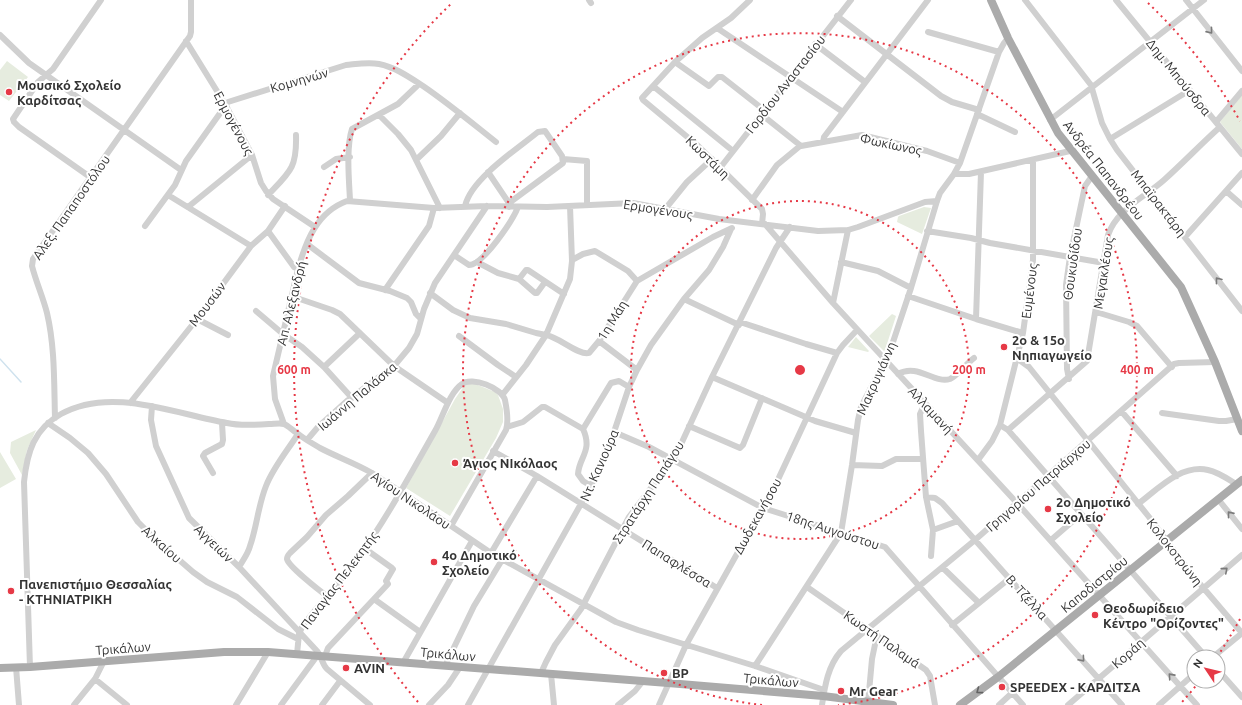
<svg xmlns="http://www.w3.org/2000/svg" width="1242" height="705" viewBox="0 0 1242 705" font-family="Ubuntu,sans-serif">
<rect width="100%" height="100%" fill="#fff"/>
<path fill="#e6ecdf" d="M7,61l21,16 -19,24 -9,-6v-25z
M1242,95v54l-22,-27z
M924,207l7,1 -9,26 -25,-12 1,-5 1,-1z
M892,314l4,2 -11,34 -1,1 -15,-15z
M856,337l13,14 -1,1 -20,-5z
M473,383l22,9 3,3 5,14v13l-7,16 -46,78 -44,-28 49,-89 9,-13z
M36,430l-9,20 -5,25 -12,-22 1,-11z
M0,452l16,27 -16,9z"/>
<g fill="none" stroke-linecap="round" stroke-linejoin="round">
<path stroke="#cfe2ee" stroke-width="1.5" d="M0,359l21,23"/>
<path stroke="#d0d0d0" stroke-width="6" d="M589,0l2,3
M750,0l-19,18 -29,20 -27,24 -33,36 1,2 54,45 65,64 1,5 -1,10
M1025,0l66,85 11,38 8,16 7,11 125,161
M1116,0l126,154
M1186,0l56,71
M837,16l104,80 11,6 27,8
M717,28l126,84
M928,32l71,20
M0,35l29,28 152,107
M186,41l39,63 27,51 9,28 5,8 7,8 42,28
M815,44l50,38
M675,62l34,24 9,-9h4l42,33
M653,86l80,65
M761,114l40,32 61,-11 65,16 33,12
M977,114l38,18
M379,115l19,19 13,16 29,58
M1050,120l154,-120
M1216,122l26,-31
M1110,139l80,-49
M823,142l1,-5 104,-137
M563,159l24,2v43
M416,160l25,-24 19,-23
M324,167l12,-8 14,-2
M720,168l131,-168
M488,172l21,31
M954,174h15l101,-23
M90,177l-71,-50 -5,-5 -1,-3 25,-37 15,-13 48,-69
M1226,191l16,14
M168,195l83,51
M268,195c22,-23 29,-27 28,-60
M350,200c-1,-19 -4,-53 2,-71l46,-25 21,-20
M752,200l25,-35 23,-19
M465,206c6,-27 52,-57 73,-74l7,-1 17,25 1,7 -54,40v4
M188,207l64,-52
M666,208l21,-26 25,-23
M765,224l68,79 184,200 180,202
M145,226l30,-41 11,-24 42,-59 118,-37c11,-1 22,-3 33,-1 16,3 30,13 44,22 25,17 49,37 73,56
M268,231l26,36 4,2
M927,231l44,7 19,5 114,20
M1185,237l57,-64
M307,244l52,39 31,8 17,7 4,4 5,12 5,5
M454,255l15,10c14,0 44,-45 49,-58
M572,260l11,-6 12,-3 33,20 9,10
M477,262l21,11 21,6 7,-9h2l36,24
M841,262l37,9 33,17
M519,279l16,14h2l8,-11
M385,290l44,-64 5,-18
M430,293l23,17 17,8 36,6 30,9 10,2 24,-56 2,-18 -2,-55
M291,296l41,14 8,4 54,52 54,37
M908,296l68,23 47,14
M684,299l55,26
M833,303l15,-73
M256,311l27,23 19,13 22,20 28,31
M1096,312l33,10 8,4 35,41
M197,319l31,16
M976,319l5,-147
M740,322l66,22 31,9
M459,336l39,29 18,12
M599,341l38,29
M1018,359l11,8 120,150 45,60 48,56
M324,367l36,-34
M898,374c20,-11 36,10 52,5 7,-3 17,-16 24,-21
M712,377l103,44 41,12
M1069,379l-2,-10 -1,-84 4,-28 15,-71 7,-10
M503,394l23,-29 20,-30c13,2 33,21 43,18l10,-12 38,-60 76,-44 19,-9
M130,403l67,-84 54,-73 17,-15 17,-25
M925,403l-5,11 1,17 5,66 7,33 -2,26
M152,406l-1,14 5,26 33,72 50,49 78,84c5,6 5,13 10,18l43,36
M1122,412l55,64
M1162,413l57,8h7l11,-2
M55,418c-1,-35 0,-71 -8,-105 -4,-16 -11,-31 -15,-47l1,-7 157,-223 1,-4v-32
M48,423l22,15 18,15 18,21 32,48 16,16 39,34 14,10 30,15 41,32 20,10
M284,424l-9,-25 -2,-23 25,-107c8,-28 19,-57 49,-68l87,7 53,-2 60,1 86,-4 86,16 99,12 30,-1 10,-3 67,-25 12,-1
M1000,425l8,5 198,227
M689,426l51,22 3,-3 19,-47
M507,427l16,-5 19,-15h3l38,22c10,22 -4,28 -5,45l5,7 8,5
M583,429l28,-46 8,-2 10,6
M1008,430l79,-69 21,-126c9,-26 37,-38 56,-55 19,-17 37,-36 56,-53
M614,432l35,15 114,61 122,39 138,158
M307,440l11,-13 29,-26 47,-35 15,-18 8,-14 7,-25 11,-26 52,-77
M493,451l44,25 180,112
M978,460l14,-19 8,-16 23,-92 10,-73v-100
M852,465l30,1 14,-7h27
M213,473l-10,-17 2,-3 17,-9 1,-4 -1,-17
M926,497l9,1 7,5 180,202
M1218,499l24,30
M1138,504c20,-15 43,-40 70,-34 10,2 20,9 28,14
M933,530l25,-9
M1051,540l30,-26
M491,553l46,-77
M239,567c4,-7 9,-13 11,-21 7,-20 8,-40 16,-60 7,-18 21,-35 32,-52
M943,568l36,35
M807,587l119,83 4,6 5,29
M327,596c-7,-5 -39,-30 -40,-37 0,-3 1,-4 3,-6l17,-16 19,-22 22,-19 24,-23
M374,599l46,33
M952,625l58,-47
M297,654l2,-20 3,-7c17,-23 37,-44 54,-66 30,-41 54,-86 79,-130 8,-14 14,-38 27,-47 10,-8 40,4 43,16 2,10 4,21 1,30l-55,96
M325,656l3,-8 60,-64 -2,-3 7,-12 -1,-1 -28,-20
M1213,657l29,-24
M403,663l69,-122
M445,666l29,-60 28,-46
M755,666l86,-133 11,-68 6,-45 3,-13 29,-56 21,-63 26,-87 3,-8 14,-19 6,-11 39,-111 5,-9 4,-5
M16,667l3,38
M30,667l-6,-185c3,-30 10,-53 37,-68 50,-28 114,0 166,9 13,3 28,2 42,1 5,0 11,-1 15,0 5,2 9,7 13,9 7,6 15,10 23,15 17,9 35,15 52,25l29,19 90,61 125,69 22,8 117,36 69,24
M1218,670l24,27
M541,673l5,-11 9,-17 26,-36 48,-92 47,-62 36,-78 64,-129 14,-21
M551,674l3,31
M95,679l32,26
M868,703l4,-44 5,-24
M74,705l21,-26 9,-18
M236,705l32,-53
M281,705l36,-49
M322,705l18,-24
M429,705l19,-20 12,-18
M468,705l123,-219 23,-54 15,-45 8,-17 14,-25 33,-46 25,-29 14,-23 8,-18
M618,705l17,-14 8,-10
M659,705l27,-60 89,-159 62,-133 6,-8 14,-15
M822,705c3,-20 6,-39 19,-54l134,-111 199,-176 5,-1 36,-1
M999,705l13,-12
M1068,705l174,-150
M1159,705l35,-31"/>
<path stroke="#ababab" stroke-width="8" d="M991,0l17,38 50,95 123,154 34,75 27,69
M0,668l30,-1 194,-15h44l400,31 155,13 70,9
M960,705l38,-28 244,-197"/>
</g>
<defs><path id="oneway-chevron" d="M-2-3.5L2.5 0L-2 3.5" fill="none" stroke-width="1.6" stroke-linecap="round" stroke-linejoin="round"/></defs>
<g stroke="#7a7a7a">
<use href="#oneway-chevron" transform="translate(1210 31) rotate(51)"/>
<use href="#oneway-chevron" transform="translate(1218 280) rotate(-128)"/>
<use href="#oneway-chevron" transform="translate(1230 514) rotate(-129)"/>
<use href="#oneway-chevron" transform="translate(1225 570) rotate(-41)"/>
<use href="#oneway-chevron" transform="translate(1082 659) rotate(49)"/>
<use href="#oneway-chevron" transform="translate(1171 676) rotate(-132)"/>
</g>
<use stroke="#636363" href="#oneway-chevron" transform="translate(979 691) rotate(143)"/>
<g fill="none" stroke="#e63946" stroke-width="2" stroke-dasharray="2 4">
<circle cx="800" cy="370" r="169"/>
<path d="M762 705A337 337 0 1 1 838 705"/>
<path d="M1240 619A506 506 0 0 1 1217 657M1199 682A506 506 0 0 1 1182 702M418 702A506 506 0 0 1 452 3M1148 3A506 506 0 0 1 1240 121"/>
</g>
<g fill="#e63946" stroke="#fff" stroke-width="1.5">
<circle cx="9" cy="92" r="4"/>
<circle cx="1004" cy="347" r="4"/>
<circle cx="455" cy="463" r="4"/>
<circle cx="1048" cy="509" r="4"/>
<circle cx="434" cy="562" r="4"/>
<circle cx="11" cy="591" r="4"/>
<circle cx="1095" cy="615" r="4"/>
<circle cx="346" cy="668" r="4"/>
<circle cx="664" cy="673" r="4"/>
<circle cx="1002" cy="687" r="4"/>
<circle cx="841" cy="691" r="4"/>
</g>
<g text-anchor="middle" stroke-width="4" stroke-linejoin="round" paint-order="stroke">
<g font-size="13" fill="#333" stroke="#fff">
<text transform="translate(1179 77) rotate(51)" y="5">Δημ. Μπούσδρα</text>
<text transform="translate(299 80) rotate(-16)" y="5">Κομνηνών</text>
<text transform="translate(785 84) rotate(-52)" y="5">Γορδίου Αναστασίου</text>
<text transform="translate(234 123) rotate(62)" y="5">Ερμογένους</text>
<text transform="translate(891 144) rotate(12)" y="5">Φωκίωνος</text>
<text transform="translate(708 157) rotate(44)" y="5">Κωστάμη</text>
<text transform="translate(1104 170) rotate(52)" y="5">Ανδρέα Παπανδρέου</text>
<text transform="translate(1159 203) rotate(52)" y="5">Μπαϊρακτάρη</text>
<text transform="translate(71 207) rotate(-55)" y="5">Αλεξ. Παπαποστόλου</text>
<text transform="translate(658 209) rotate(9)" y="5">Ερμογένους</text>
<text transform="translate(1072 264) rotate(-82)" y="5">Θουκυδίδου</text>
<text transform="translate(1103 273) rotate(-81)" y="5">Μεγακλέους</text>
<text transform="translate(1029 291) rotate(-83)" y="5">Ευμένους</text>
<text transform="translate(291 303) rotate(-76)" y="5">Απ. Αλεξανδρή</text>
<text transform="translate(207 304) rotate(-53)" y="5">Μουσών</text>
<text transform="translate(612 320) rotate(-58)" y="5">1η Μάη</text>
<text transform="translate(876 378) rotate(-66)" y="5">Μακρυγιάννη</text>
<text transform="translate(357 396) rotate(-40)" y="5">Ιωάννη Παλάσκα</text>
<text transform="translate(931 410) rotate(47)" y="5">Αλλαμανή</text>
<text transform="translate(599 465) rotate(-66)" y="5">Ντ. Κανιούρα</text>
<text transform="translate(1038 485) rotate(-41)" y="5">Γρηγορίου Πατριάρχου</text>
<text transform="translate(648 492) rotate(-57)" y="5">Στρατάρχη Παπάγου</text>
<text transform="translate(411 500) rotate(34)" y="5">Αγίου Νικολάου</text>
<text transform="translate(757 516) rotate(-61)" y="5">Δωδεκανήσου</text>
<text transform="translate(833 530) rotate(18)" y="5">18ης Αυγούστου</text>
<text transform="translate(214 543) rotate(44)" y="5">Αγγειών</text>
<text transform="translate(162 544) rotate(42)" y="5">Αλκαίου</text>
<text transform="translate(1175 552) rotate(52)" y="5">Κολοκοτρώνη</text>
<text transform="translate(677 563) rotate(32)" y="5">Παπαφλέσσα</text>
<text transform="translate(339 580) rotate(-53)" y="5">Παναγίας Πελεκητής</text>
<text transform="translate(1094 584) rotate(-39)" y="5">Καποδιστρίου</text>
<text transform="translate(1027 597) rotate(48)" y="5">Β. Τζέλλα</text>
<text transform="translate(882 639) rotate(35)" y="5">Κωστή Παλαμά</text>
<text transform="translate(123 648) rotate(-4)" y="5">Τρικάλων</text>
<text transform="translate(1128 653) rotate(-41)" y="5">Κοράη</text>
<text transform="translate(448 654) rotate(5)" y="5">Τρικάλων</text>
<text transform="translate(771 680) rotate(5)" y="5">Τρικάλων</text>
</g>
<g font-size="13" font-weight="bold" fill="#333" stroke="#fff" text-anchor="start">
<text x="17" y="90">Μουσικό Σχολείο<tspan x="17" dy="15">Καρδίτσας</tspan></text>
<text x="1012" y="345">2ο &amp; 15ο<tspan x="1012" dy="15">Νηπιαγωγείο</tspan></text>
<text x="463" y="468">Άγιος ΝΙκόλαος</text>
<text x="1056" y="507">2ο Δημοτικό<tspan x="1056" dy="15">Σχολείο</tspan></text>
<text x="442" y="560">4ο Δημοτικό<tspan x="442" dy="15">Σχολείο</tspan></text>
<text x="19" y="589">Πανεπιστήμιο Θεσσαλίας<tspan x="19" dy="15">- ΚΤΗΝΙΑΤΡΙΚΗ</tspan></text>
<text x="1103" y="613">Θεοδωρίδειο<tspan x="1103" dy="15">Κέντρο "Ορίζοντες"</tspan></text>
<text x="354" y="673">AVIN</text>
<text x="672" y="678">BP</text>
<text x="1010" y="692">SPEEDEX - ΚΑΡΔΙΤΣΑ</text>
<text x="849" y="696">Mr Gear</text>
</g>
</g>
<circle cx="800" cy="370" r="6" fill="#e63946" stroke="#fff" stroke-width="2"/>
<g font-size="12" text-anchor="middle" font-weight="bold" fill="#e63946" stroke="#fff" stroke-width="4" stroke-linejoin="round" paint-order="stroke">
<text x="969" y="374">200 m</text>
<text x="1137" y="374">400 m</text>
<text x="294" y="374">600 m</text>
</g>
<g transform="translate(1206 669) rotate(305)"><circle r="19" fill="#ffffff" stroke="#adadad"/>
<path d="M0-3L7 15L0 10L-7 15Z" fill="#e63946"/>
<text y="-6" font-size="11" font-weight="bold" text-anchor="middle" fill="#333333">N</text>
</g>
</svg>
